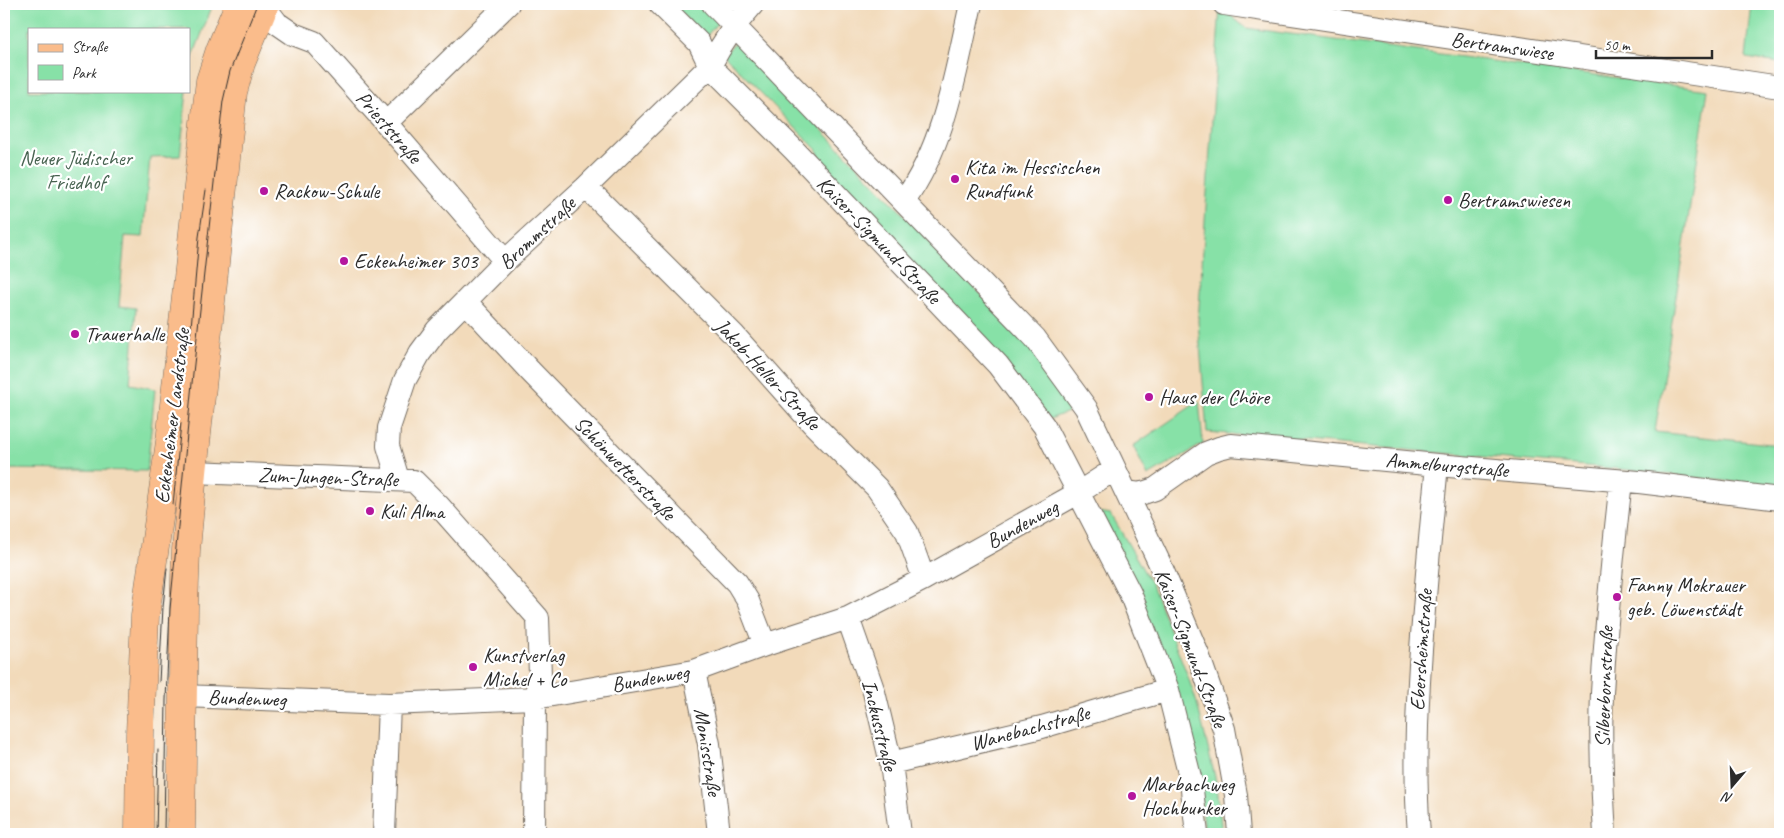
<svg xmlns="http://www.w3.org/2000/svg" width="1784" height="838" viewBox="0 0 1784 838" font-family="Caveat,sans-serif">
<rect width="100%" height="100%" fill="#fff"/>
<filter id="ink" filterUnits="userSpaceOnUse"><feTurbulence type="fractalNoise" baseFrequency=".02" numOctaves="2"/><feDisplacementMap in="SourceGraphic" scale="10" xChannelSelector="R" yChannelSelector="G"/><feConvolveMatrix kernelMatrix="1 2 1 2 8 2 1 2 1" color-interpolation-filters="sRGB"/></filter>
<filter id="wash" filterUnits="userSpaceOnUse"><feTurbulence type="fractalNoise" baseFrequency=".0096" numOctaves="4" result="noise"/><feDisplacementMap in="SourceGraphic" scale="20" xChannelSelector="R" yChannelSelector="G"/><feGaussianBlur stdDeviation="1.12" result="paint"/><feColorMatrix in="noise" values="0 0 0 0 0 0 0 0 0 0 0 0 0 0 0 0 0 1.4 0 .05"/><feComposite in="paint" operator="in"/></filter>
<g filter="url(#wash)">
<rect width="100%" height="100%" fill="#f2daba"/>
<path fill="#87e1a7" stroke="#598669" d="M4,4h209l-24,63v-38h-160v62h158l-7,65 -30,1 -7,80 -18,-1 -6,70 17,2 -6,76 25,5 -8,82 -143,-2z
M672,4h30l16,18 -13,16z
M1752,4h28v59l-34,-5z
M1220,7l26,21 462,62 -53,342 125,13v42l-160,-18 -413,-37 -9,-111z
M736,41l293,303 46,65 -25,10 -223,-244 -10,-25 -93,-95z
M1199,401l4,43 -55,32 -15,-30z
M1093,511l18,3 42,73 34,87 10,29 20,82 5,49h-17l-6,-51z"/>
</g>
<g filter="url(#ink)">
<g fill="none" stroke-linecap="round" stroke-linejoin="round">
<defs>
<path id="minor" d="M660,4l39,39 11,23 84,84 204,215 46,61 86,167 38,97 23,91 6,53
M713,4l322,334 51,70 74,156 39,93 25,72 12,66 3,39
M1224,4l556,83
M264,6l13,17 16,11 21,8 72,81 119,138
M386,123l122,-119
M586,187l148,148 78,88 65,65 30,44 17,47
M904,201c41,-56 52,-131 67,-197
M466,302l64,69 207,212 11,18 17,44
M179,478l14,-6 221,9 25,25 99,112 2,57 -5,23 -1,136
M398,479l-10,-33 1,-18 16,-48 15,-27 17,-23 68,-69 81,-74 124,-121c13,-25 25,-42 43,-62
M1126,492l14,2 15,-5 51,-36 13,-5 12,-3 206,20 202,17 141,17
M848,618l26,74 17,71 9,71
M694,671l15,73 10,90
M182,696l207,8 146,-6 159,-27 71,-26 83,-27 76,-39 154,-86 37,-24
M891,763l151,-36 126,-37
M384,834l5,-130
M1419,834c-4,-50 -3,-101 0,-152 4,-73 11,-145 18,-217
M1605,834c-3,-47 -5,-94 -3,-141 4,-71 11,-141 19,-212"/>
<path id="major" d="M139,834l1,-101 5,-117 25,-174 35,-319 5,-42 10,-31 19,-46
M181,834l3,-226 2,-58 7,-78 40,-380 8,-29 24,-59"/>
</defs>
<use href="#minor" stroke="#71685d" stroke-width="24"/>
<use href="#major" stroke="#71685d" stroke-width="29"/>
<use href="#minor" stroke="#fff" stroke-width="22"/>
<use href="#major" stroke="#fabc8b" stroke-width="28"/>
<path stroke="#2b2b2b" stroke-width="1" d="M190,339l9,-102 7,-47
M173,505l8,-82
M159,682l4,-75 4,-39
M156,834l2,-84
M164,834l2,-134 4,-91 23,-236 30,-272 7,-30 27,-67"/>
</g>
</g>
<g fill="#b5179e" stroke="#fff" stroke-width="2">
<circle cx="955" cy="179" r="5"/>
<circle cx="264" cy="191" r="5"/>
<circle cx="1448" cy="200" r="5"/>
<circle cx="344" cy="261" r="5"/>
<circle cx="75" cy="334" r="5"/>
<circle cx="1149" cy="397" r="5"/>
<circle cx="370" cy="511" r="5"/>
<circle cx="1617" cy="597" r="5"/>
<circle cx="473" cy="667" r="5"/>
<circle cx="1132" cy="796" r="5"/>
</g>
<g text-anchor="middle" stroke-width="4.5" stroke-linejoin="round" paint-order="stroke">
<g font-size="21" fill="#2b2b2b" stroke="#fff">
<text transform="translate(1502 46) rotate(8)" y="7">Bertramswiese</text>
<text transform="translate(389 127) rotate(49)" y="7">Prieststraße</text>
<text transform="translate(537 233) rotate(-43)" y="7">Brommstraße</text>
<text transform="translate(879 240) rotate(46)" y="7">Kaiser-Sigmund-Straße</text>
<text transform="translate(768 374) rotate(47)" y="7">Jakob-Heller-Straße</text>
<text transform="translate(172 416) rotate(-83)" y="7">Eckenheimer Landstraße</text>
<text transform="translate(1447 465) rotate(5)" y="7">Ammelburgstraße</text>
<text transform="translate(625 468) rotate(46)" y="7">Schönwetterstraße</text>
<text transform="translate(328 477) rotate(2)" y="7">Zum-Jungen-Straße</text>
<text transform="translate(1022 524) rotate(-29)" y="7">Bundenweg</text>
<text transform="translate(1191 648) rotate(69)" y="7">Kaiser-Sigmund-Straße</text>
<text transform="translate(1421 650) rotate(-86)" y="7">Ebersheimstraße</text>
<text transform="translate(650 678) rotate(-10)" y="7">Bundenweg</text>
<text transform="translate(1604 687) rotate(-88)" y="7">Silberbornstraße</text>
<text transform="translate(247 698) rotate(2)" y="7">Bundenweg</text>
<text transform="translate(880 725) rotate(76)" y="7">Inckusstraße</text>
<text transform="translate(1030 728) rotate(-15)" y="7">Wanebachstraße</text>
<text transform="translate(708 752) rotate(81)" y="7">Monisstraße</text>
</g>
<g font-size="21" fill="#476250" stroke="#fff">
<text x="76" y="165">Neuer Jüdischer<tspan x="76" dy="24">Friedhof</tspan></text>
</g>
<g font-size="21" fill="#2b2b2b" stroke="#fff" text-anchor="start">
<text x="965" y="174">Kita im Hessischen<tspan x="965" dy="24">Rundfunk</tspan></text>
<text x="274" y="198">Rackow-Schule</text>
<text x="1458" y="207">Bertramswiesen</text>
<text x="354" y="268">Eckenheimer 303</text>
<text x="85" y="341">Trauerhalle</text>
<text x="1159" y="404">Haus der Chöre</text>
<text x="380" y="518">Kuli Alma</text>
<text x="1627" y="592">Fanny Mokrauer<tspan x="1627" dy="24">geb. Löwenstädt</tspan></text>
<text x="483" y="662">Kunstverlag<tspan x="483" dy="24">Michel + Co</tspan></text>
<text x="1142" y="791">Marbachweg<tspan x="1142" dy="24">Hochbunker</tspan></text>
</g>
</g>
<rect width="1784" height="838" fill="none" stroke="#fff" stroke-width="20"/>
<rect x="28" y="28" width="162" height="65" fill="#ffffff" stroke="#aaaaaa"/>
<rect x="38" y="44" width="25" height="8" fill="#fabc8b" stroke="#aaaaaa"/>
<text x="72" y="52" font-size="15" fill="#2b2b2b">Straße</text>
<rect x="38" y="65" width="25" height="15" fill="#87e1a7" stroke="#aaaaaa"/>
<text x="72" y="78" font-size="15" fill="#2b2b2b">Park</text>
<g transform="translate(1732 786) rotate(199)" stroke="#ffffff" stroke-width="4" paint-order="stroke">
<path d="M0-4L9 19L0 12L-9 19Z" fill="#2b2b2b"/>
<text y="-8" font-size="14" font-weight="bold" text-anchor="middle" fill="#2b2b2b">N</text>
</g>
<path d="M1596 50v8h116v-8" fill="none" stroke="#2b2b2b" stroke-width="2.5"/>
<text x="1604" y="50" font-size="15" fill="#2b2b2b" stroke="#ffffff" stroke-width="4" paint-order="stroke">50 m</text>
</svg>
